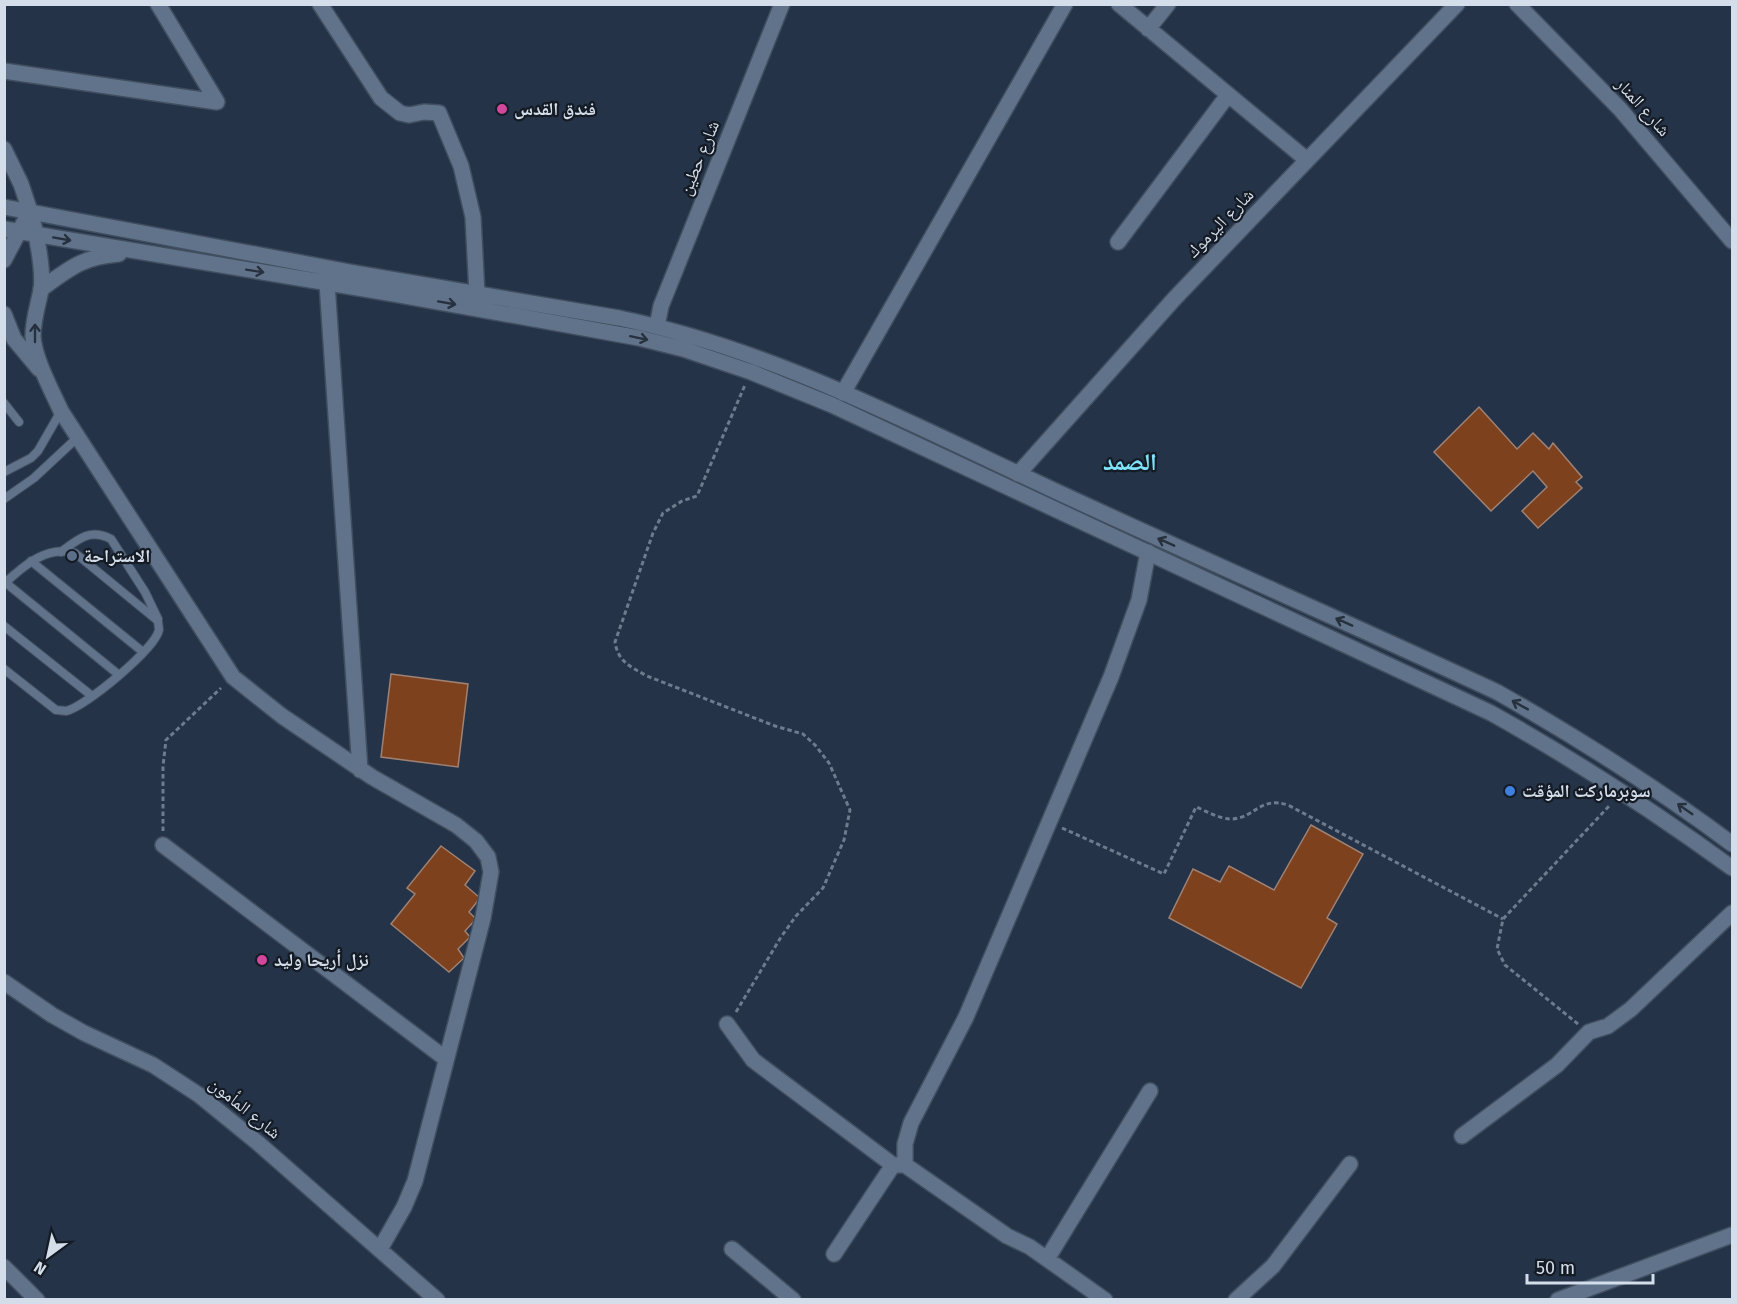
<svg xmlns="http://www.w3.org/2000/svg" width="1737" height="1304" viewBox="0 0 1737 1304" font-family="'Fira Sans','Noto Naskh Arabic',sans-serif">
<rect width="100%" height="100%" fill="#243348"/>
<path fill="#7d411e" stroke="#9f8273" stroke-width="1.5" d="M1479,407l38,42 16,-16 16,16 4,-6 29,34 -6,5 6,6 -44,40 -16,-17 25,-24 -14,-16 -42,40 -57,-59z
M391,674l77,10 -10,83 -77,-10z
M1311,825l52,29 -36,64 10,6 -36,64 -132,-70 24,-49 27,13 9,-16 45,24z
M441,846l34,25 -10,14 15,13 -11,14 7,7 -11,12 5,6 -12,12 6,9 -15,14 -58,-48 24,-30 -8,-6z"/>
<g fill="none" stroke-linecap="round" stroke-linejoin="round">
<defs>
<path id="lane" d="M4,403l15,19
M4,472l27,-14 7,-7 23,-40
M4,499l30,-21 44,-41
M61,552c17,-13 29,-24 50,-13l34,53 13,27
M31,561l112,91
M6,583l113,92
M4,584c19,-18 43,-39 71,-31l83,68c0,2 1,7 1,9 -4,19 -74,77 -93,81 -3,0 -6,-1 -10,-1l-52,-41
M4,626l88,70"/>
<path id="street" d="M320,4l61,94 19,15 9,2 15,-3 15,1 22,53 12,51 4,77
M1119,4l188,156
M1517,4l103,105 112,132
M1148,29l20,-25
M4,71l213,31 -59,-98
M4,149l17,35 9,27
M1118,242l110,-147
M4,260l26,-49c6,20 14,59 11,79 -3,15 -8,30 -8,46 1,22 19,55 28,75l172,266 49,39 90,61 84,48 20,16 12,16 3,15 -8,46 -68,263 -11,26 -24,42
M327,283l33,487
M4,314l10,25 25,30
M657,326l4,-20 121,-302
M843,393l222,-389
M1018,474l157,-176 282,-294
M163,845l283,214
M4,982l48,33 32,18 69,32 46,30 59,48 179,157
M727,1024l26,36 140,105
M1462,1136l95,-71 32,-33 19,-6 23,-17 101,-96
M905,1165v-21l6,-21 55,-106 145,-340 28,-77 9,-48
M732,1249l61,51
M834,1254l59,-89h12l102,71 23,11 75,53
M1047,1259l103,-168
M4,1267l33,33
M1236,1300l37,-34 77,-102
M1558,1300l174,-65"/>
<path id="secondary" d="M4,207l346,65 269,46c152,31 292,106 432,171 148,69 298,134 446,203 81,46 160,96 235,152
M4,229l390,65 245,44 44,11 68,23 81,33 659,308c84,47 164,99 241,155
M41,289c29,-21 41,-32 78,-35"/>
</defs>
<use href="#lane" stroke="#404e5f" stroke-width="10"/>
<use href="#street" stroke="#404e5f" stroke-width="18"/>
<use href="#secondary" stroke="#404e5f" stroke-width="18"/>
<path stroke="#6e7b8d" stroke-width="3" stroke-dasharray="4.5 3" stroke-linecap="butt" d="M1062,828l102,46 32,-67c10,4 24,12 35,12 25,-1 28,-23 57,-14l215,114
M163,831v-65l3,-26 55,-52
M736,1012l45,-75 15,-21 27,-28 21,-48 6,-30 -21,-47 -14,-18 -12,-11 -28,-8 -128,-50c-16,-9 -29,-14 -32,-34l38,-109 10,-20 19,-12 15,-5 48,-111
M1578,1024l-73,-59 -8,-16 6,-30 108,-115"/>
<use href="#lane" stroke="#61738b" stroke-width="8"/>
<use href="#street" stroke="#61738b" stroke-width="15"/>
<use href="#secondary" stroke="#61738b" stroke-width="15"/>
</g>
<defs><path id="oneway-shaft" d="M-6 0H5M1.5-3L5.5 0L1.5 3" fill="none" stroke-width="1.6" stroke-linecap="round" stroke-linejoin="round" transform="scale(1.5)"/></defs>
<g stroke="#27313e">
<use href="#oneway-shaft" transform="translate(62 239) rotate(10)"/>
<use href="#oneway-shaft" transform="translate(255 271) rotate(9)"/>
<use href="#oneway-shaft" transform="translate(447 303) rotate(10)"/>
<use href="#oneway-shaft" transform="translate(35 333) rotate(-90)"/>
<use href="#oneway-shaft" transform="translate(639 338) rotate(12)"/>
<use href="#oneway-shaft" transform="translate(1166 542) rotate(-156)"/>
<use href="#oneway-shaft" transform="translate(1344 622) rotate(-156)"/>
<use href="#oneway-shaft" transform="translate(1520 705) rotate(-151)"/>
<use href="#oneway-shaft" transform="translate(1685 809) rotate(-145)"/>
</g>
<g fill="#d1479c" stroke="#141b24" stroke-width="2">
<circle cx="502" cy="109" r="6"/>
<circle cx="262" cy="960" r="6"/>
</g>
<circle fill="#5c6f8a" stroke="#141b24" stroke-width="2" cx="72" cy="556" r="6"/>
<circle fill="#3f7fe0" stroke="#141b24" stroke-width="2" cx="1510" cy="791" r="6"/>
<g text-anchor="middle" stroke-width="4.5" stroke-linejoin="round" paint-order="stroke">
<g font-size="18" fill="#d4deeb" stroke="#141b24">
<text transform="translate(1643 107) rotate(48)" y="6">شارع المنار</text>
<text transform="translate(699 158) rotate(-68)" y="6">شارع حطين</text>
<text transform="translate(1220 223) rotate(-46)" y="6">شارع اليرموك</text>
<text transform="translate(245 1108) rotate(39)" y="6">شارع المأمون</text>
</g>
<g font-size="18" font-weight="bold" fill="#d4deeb" stroke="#141b24" text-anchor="start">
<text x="514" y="115">فندق القدس</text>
<text x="84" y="562">الاستراحة</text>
<text x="1522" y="797">سوبرماركت المؤقت</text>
<text x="274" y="966">نزل أريحا وليد</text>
</g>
<g font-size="24" font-weight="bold" fill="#7de2fa" stroke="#141b24">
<text x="1130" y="470">الصمد</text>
</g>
</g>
<rect width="1737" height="1304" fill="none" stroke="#d4deeb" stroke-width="12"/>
<g transform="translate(48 1256) rotate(213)" stroke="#141b24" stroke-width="4.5" paint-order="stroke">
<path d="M0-4.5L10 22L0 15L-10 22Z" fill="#d4deeb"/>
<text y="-9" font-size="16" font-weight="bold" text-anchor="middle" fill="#d4deeb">N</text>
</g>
<path d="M1527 1274v9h126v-9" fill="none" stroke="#d4deeb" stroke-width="3"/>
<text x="1536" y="1274" font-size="18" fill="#d4deeb" stroke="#141b24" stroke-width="4.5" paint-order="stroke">50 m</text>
</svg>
